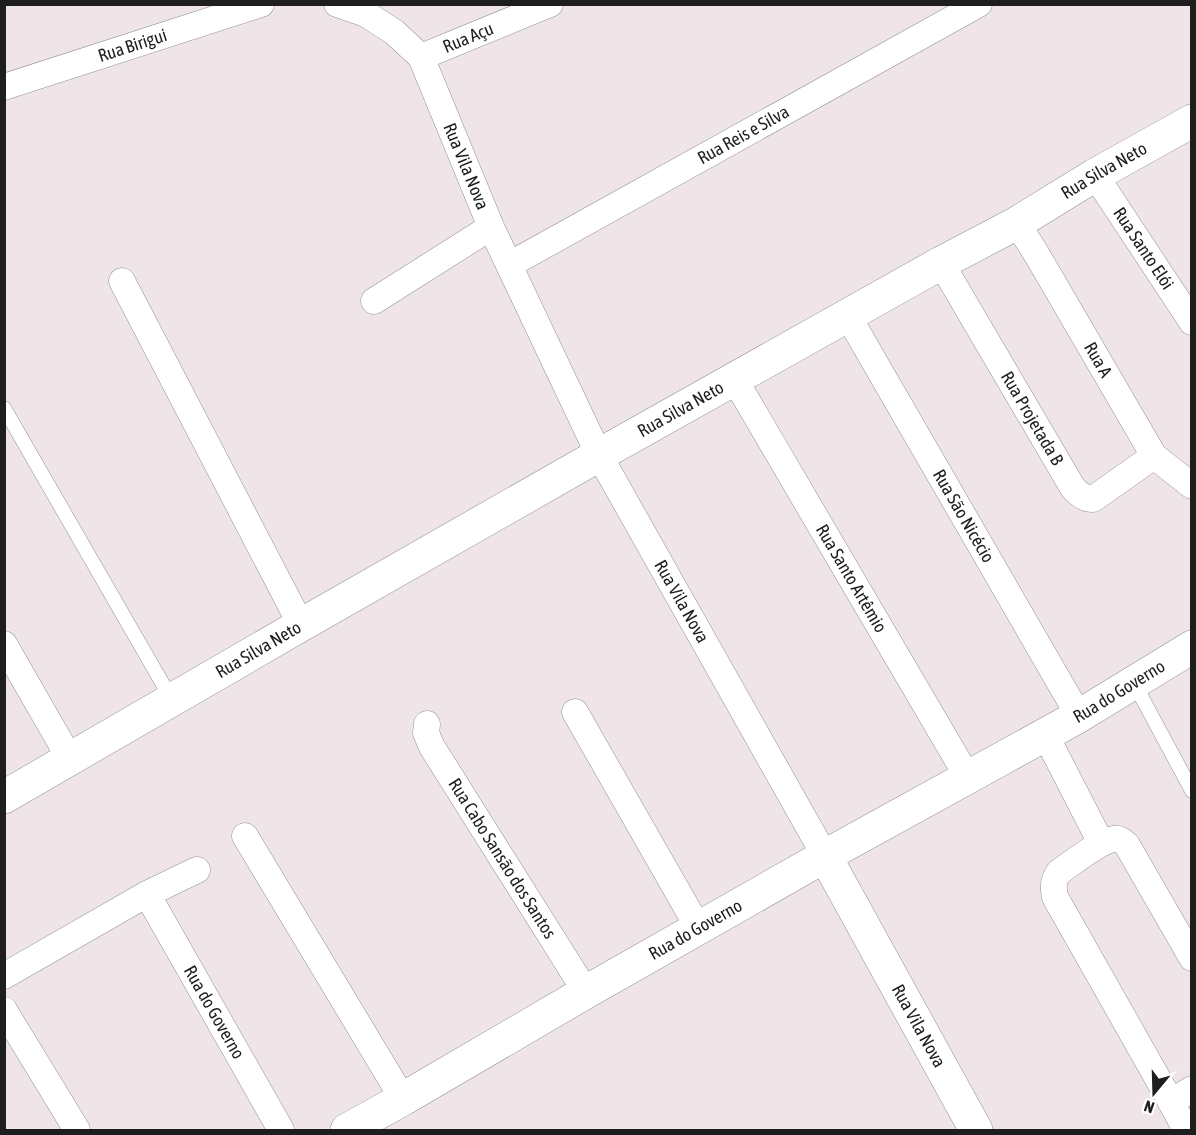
<svg xmlns="http://www.w3.org/2000/svg" width="1196" height="1135" viewBox="0 0 1196 1135" font-family="'Asap Condensed',sans-serif">
<rect width="100%" height="100%" fill="#efe5e9"/>
<g fill="none" stroke-linecap="round" stroke-linejoin="round">
<defs>
<path id="service" d="M4,408l168,292
M1134,683l58,108"/>
<g id="minor">
<path id="s1" d="M337,4l29,10 28,18 27,25 70,170 108,228 226,401"/>
<path id="s2" d="M421,57l129,-53"/>
<path id="s3" d="M4,87l257,-83"/>
<path id="s4" d="M1095,175l97,147"/>
<path id="s5" d="M1017,223l20,32 117,201 38,30"/>
<path id="s6" d="M941,263l132,225c6,6 11,11 20,11l61,-43"/>
<path id="s7" d="M509,265l470,-261"/>
<path d="M122,281l179,344"/>
<path d="M374,301l117,-74"/>
<path id="s8" d="M848,316l231,400"/>
<path id="s9" d="M735,380l232,396"/>
<path d="M4,644l66,115"/>
<path d="M575,712l124,217"/>
<path id="s10" d="M427,724l-1,9 6,14 154,245"/>
<path d="M1045,734l56,109"/>
<path d="M245,836l158,263"/>
<path id="s11" d="M147,894l134,236"/>
<path d="M4,976l143,-82 50,-24"/>
<path d="M4,1010l73,120"/>
<path d="M1171,1102l21,-13"/>
<path d="M1186,1130l-15,-28 -116,-205c-2,-10 -2,-16 4,-25 12,-8 42,-32 55,-33 6,-1 10,3 13,6l65,113"/>
</g>
<g id="tertiary">
<path id="s12" d="M4,797l297,-172 298,-170 342,-192 76,-40 78,-48 97,-54"/>
<path id="s13" d="M825,856l151,274"/>
<path id="s14" d="M347,1130l56,-31 183,-107 239,-136 254,-140 113,-69"/>
</g>
</defs>
<use href="#service" stroke="#929292" stroke-width="15"/>
<use href="#minor" stroke="#929292" stroke-width="27"/>
<use href="#tertiary" stroke="#929292" stroke-width="34"/>
<use href="#service" stroke="#fff" stroke-width="14"/>
<use href="#minor" stroke="#fff" stroke-width="26"/>
<use href="#tertiary" stroke="#fff" stroke-width="33"/>
</g>
<g text-anchor="middle" stroke-width="4.5" stroke-linejoin="round" paint-order="stroke">
<g font-size="18" fill="#1e1e1e" stroke="#fff">
<text dy="6" stroke="none"><textPath href="#s2" startOffset="51">Rua Açu</textPath></text>
<text dy="6" stroke="none"><textPath href="#s3" startOffset="135">Rua Birigui</textPath></text>
<text dy="6" stroke="none"><textPath href="#s7" startOffset="268">Rua Reis e Silva</textPath></text>
<text dy="6" stroke="none"><textPath href="#s1" startOffset="219">Rua Vila Nova</textPath></text>
<text dy="6" stroke="none"><textPath href="#s12" startOffset="1266">Rua Silva Neto</textPath></text>
<text dy="6" stroke="none"><textPath href="#s4" startOffset="88">Rua Santo Elói</textPath></text>
<text dy="6" stroke="none"><textPath href="#s5" startOffset="159">Rua A</textPath></text>
<text dy="6" stroke="none"><textPath href="#s12" startOffset="780">Rua Silva Neto</textPath></text>
<text dy="6" stroke="none"><textPath href="#s6" startOffset="180">Rua Projetada B</textPath></text>
<text dy="6" stroke="none"><textPath href="#s8" startOffset="231">Rua São Nicécio</textPath></text>
<text dy="6" stroke="none"><textPath href="#s9" startOffset="230">Rua Santo Artêmio</textPath></text>
<text dy="6" stroke="none"><textPath href="#s1" startOffset="705">Rua Vila Nova</textPath></text>
<text dy="6" stroke="none"><textPath href="#s12" startOffset="294">Rua Silva Neto</textPath></text>
<text dy="6" stroke="none"><textPath href="#s14" startOffset="888">Rua do Governo</textPath></text>
<text dy="6" stroke="none"><textPath href="#s10" startOffset="156">Rua Cabo Sansão dos Santos</textPath></text>
<text dy="6" stroke="none"><textPath href="#s14" startOffset="402">Rua do Governo</textPath></text>
<text dy="6" stroke="none"><textPath href="#s11" startOffset="136">Rua do Governo</textPath></text>
<text dy="6" stroke="none"><textPath href="#s13" startOffset="194">Rua Vila Nova</textPath></text>
</g>
</g>
<rect width="1196" height="1135" fill="none" stroke="#1e1e1e" stroke-width="12"/>
<g transform="translate(1154 1093) rotate(199)" stroke="#ffffff" stroke-width="4.5" paint-order="stroke">
<path d="M0-4.5L10 22L0 15L-10 22Z" fill="#1e1e1e"/>
<text y="-9" font-size="16" font-weight="bold" text-anchor="middle" fill="#1e1e1e">N</text>
</g>
</svg>
